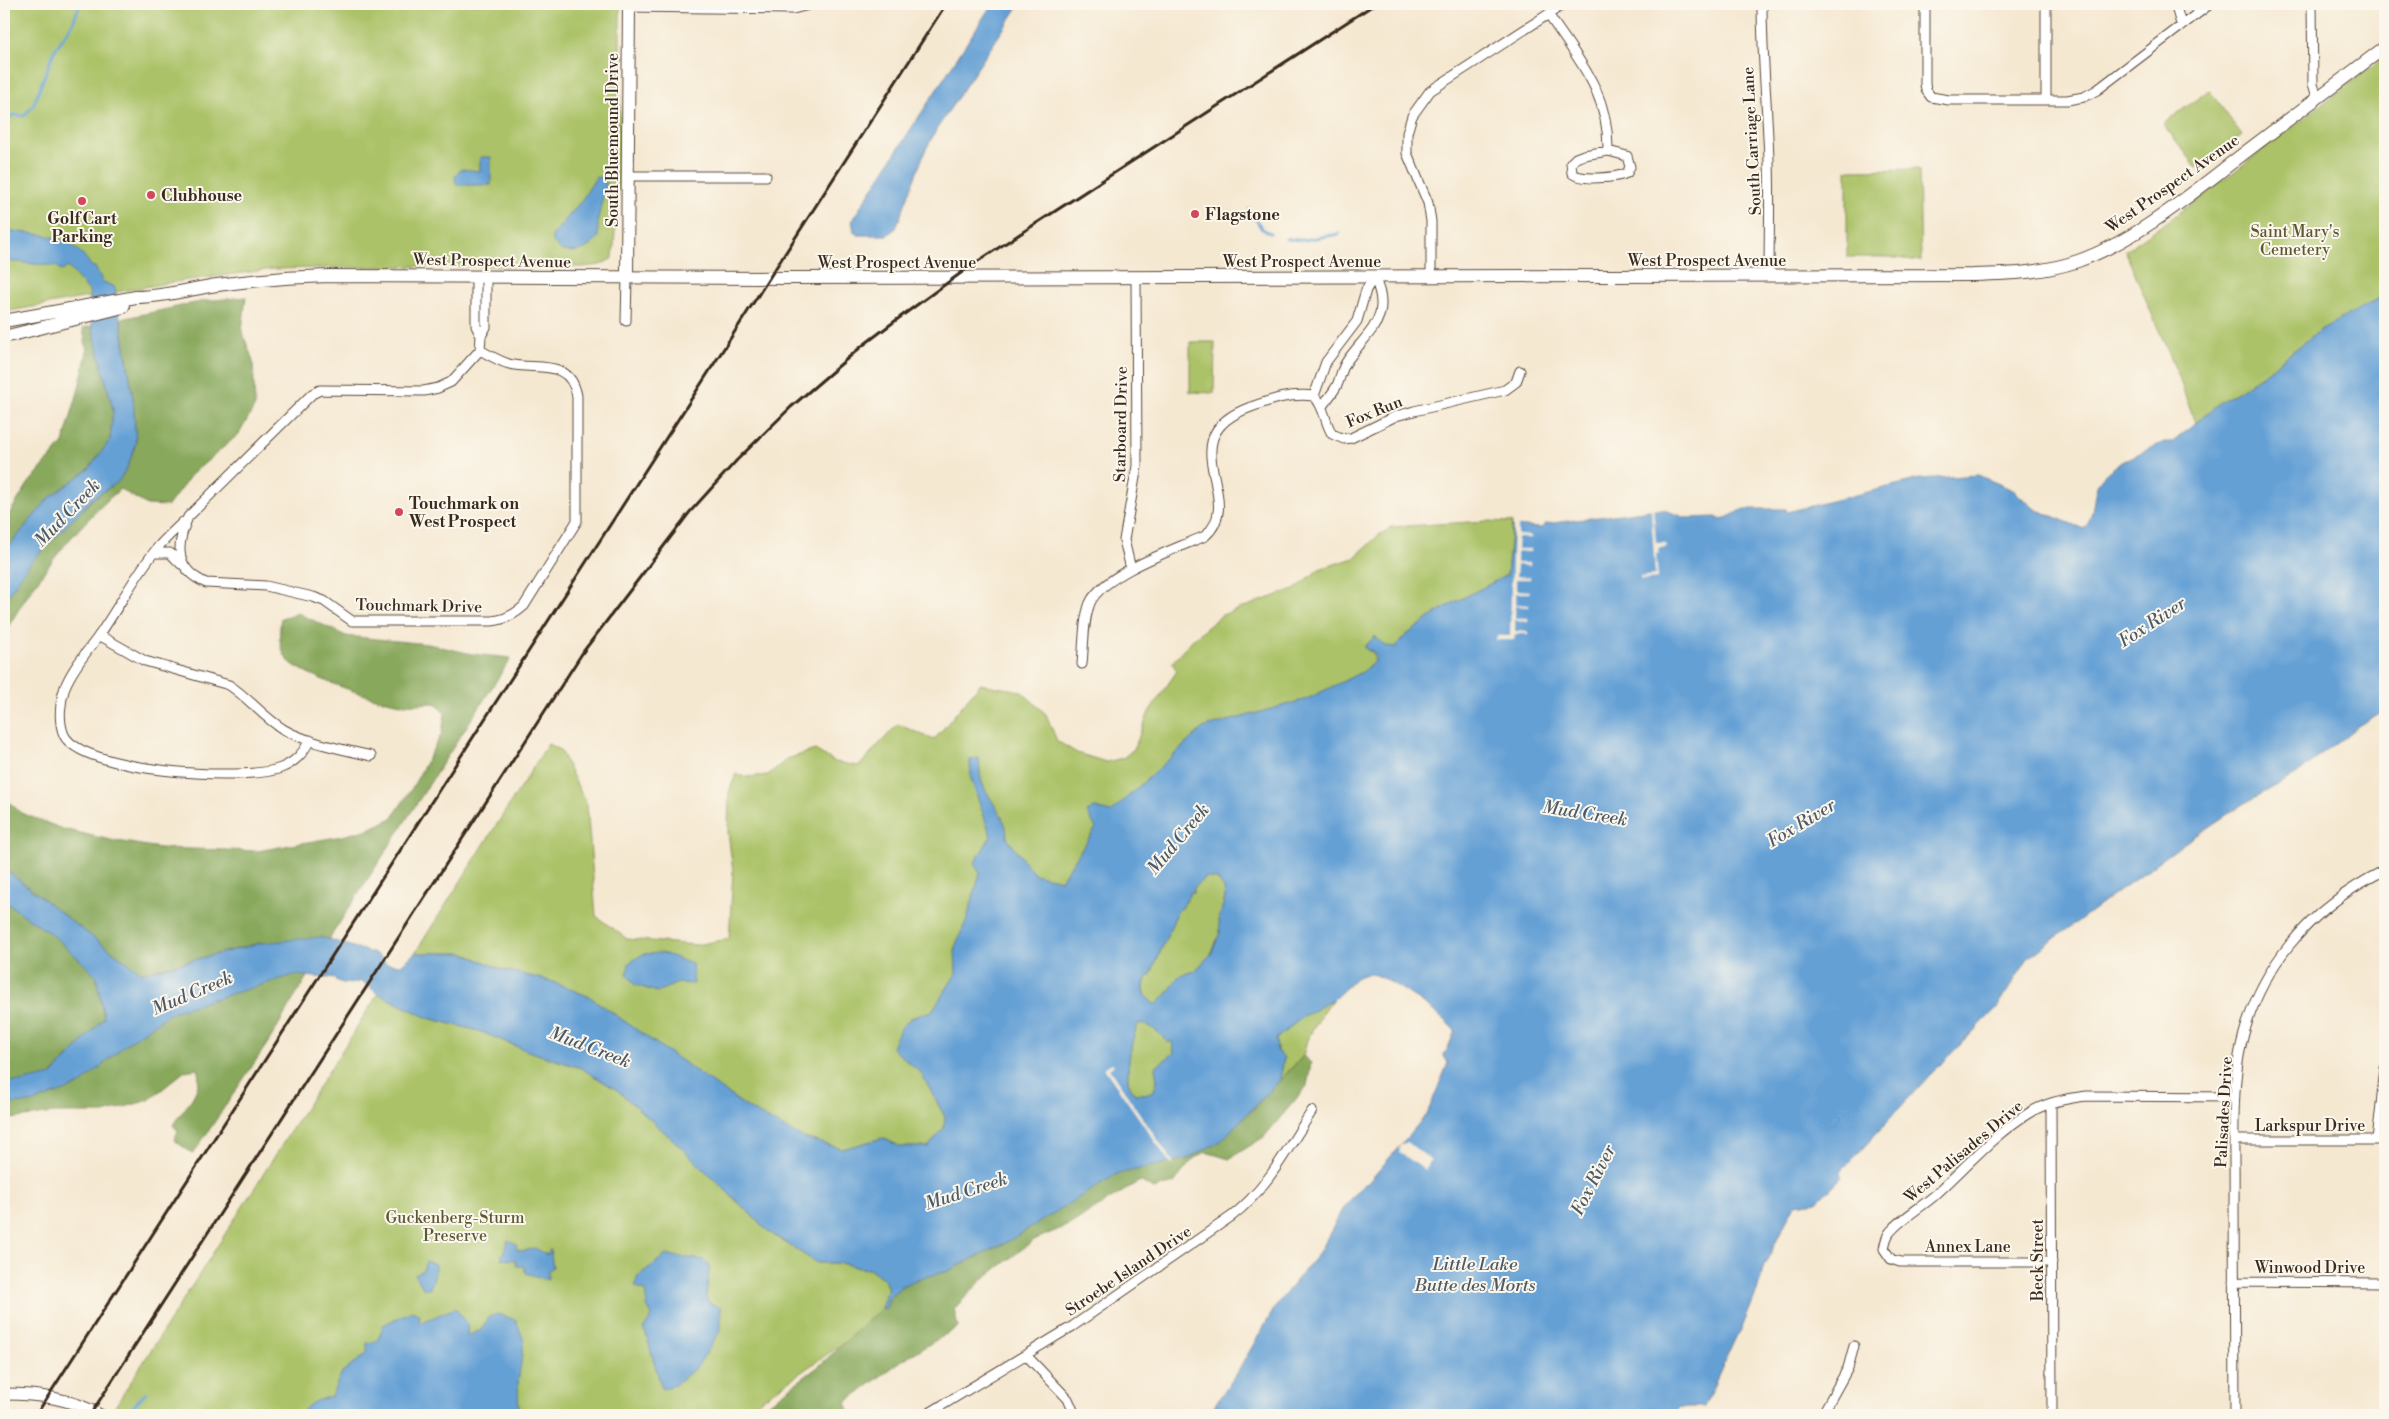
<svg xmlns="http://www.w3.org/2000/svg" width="2389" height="1419" viewBox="0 0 2389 1419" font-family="'Libre Bodoni',serif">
<rect width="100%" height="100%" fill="#fbf7ec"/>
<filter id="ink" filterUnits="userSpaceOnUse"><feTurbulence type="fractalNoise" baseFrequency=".02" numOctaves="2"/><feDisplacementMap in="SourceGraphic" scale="10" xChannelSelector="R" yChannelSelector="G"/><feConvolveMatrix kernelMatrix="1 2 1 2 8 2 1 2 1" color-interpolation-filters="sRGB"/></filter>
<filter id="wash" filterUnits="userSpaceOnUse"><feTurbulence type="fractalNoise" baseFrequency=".0096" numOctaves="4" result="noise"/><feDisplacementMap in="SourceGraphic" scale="20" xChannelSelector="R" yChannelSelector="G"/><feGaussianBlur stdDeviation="1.12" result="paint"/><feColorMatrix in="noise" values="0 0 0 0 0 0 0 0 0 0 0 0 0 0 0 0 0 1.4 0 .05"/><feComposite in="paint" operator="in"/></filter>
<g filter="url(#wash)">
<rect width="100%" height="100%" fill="#f5e8d1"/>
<path fill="#abc267" stroke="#737642" d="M4,4h616v162l-7,92 -13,7 -18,2 -155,-1 -154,3 -106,14 -163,29z
M2385,56v239l-65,35 -61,48 -38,24 -26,21 -17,-48 -53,-124 67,-47z
M2209,90l33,45 -45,33 -34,-44z
M1919,169l2,92 -34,-4h-40v-87z
M1190,342h25l-1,51 -24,-1z
M1487,521l25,1 -5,53 -65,34 -38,28 -8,11 -11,-2 -10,-10 -10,10 2,4 7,3v9l-10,9 -57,28 -104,29 -92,85 -16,-5 -8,4 9,16 -35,52 -27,-6 -28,-36c2,-20 -15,-35 -23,-53 -4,-10 -3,-17 -4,-27l-9,2 1,19 20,57 -17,28 6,9 -13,46 -12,28 1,27 -24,37 -22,7 -9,37 20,18 24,44 -1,11 -16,19h-27l-18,-9 -41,11 -41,-12 -50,-27 -161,-113 -40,-16 -49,-12 -38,-16h-48l133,-209 12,6 27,55 9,111 31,23 68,6 34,-6 4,-67 -5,-40 1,-40 7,-18 11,3 21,-2 19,-16 28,-9 20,12 24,4 39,-42 36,16 46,-56 41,7 25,23 11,27 20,12 29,9 17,-4 11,-9 15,-37 28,-41 -5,-8 21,-24 29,-24 75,-27 22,-19 35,-11 26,-24 5,-1 5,-6z
M1206,877l11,2 7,9 1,10 -6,21 1,14 -9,21 -16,17 -8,2 -31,32c-12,-8 -15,-17 -8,-30l2,1 28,-66 4,-2 9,-17 2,2 1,-6z
M378,994l50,24 51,13 49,20 53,17 36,22 53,47 99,95 48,31h23l32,7 12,9 4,10 -7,18 67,-36 -209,144h-624l-4,-2z
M1334,999l-12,15 -15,26 -4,16 -23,24 4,-22 -7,-7 -1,-12 28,-23z
M1139,1023c11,3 20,6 26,17l7,1 2,12 -19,14 2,12 -3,12 -9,3h-10c-3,-5 -7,-10 -7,-15 -1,-13 4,-45 11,-56z"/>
<path fill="#88a85c" stroke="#62693d" d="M246,297l-4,34 11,30 2,45 -16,28 -48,41 -23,31 -21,-1 -27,-16c-50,44 -83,88 -116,145v-33l26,-38 64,-65 24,-16 10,-16 8,-23 -3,-46 -12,-78 83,-18z
M92,326l21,84 -3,30 -21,29 -40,29 -45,54v-30l24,-38 35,-41 15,-51 9,-40 -4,-24z
M298,613l48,23 82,8 44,10 39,4 -182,281 -60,102 -76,113 -19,-14 4,-9 -5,-6c11,-17 32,-36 24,-56l-12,2 -36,29 -45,13h-51l-49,7v-219l51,36 41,38 8,44 -52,55 74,-30 46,-32 93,-29 -5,-40 -118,30 -67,-49 -71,-56v-71l17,16 42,16 48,11 49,8 97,3 85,-15 27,-7 23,-11 20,-30 30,-55 3,-20 -10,-10c-13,0 -27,3 -39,0 -20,-3 -99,-29 -109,-44 -9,-13 -8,-26 -6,-41z
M1303,1056l8,7 -4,23 -43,51 -35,22 -23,-7 -13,7 -19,24 -21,6 -13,-8 -71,44 -35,15 -51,39 -29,30 4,18 -57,34 -55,41 5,13h-98l65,-48 63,-59h5c9,-27 38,-31 62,-37l169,-97 33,-9 99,-52z"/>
<path fill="#65a0d5" stroke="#50657a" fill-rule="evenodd" d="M992,4h28l-82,123 -13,24 -29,77 -9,7h-30l-3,-3 -2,-12z
M480,157h11v28h-35l-1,-9 6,-7 19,2z
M596,177l7,1 3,5 -8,36v18c-10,14 -20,16 -36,14l-10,-10v-5l30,-36z
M4,231c33,2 69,3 87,35l4,1 8,15 12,5 18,110 3,46 -8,23 -10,16 -25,16 -63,65 -26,38v-49l45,-54 40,-29 21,-29 3,-30 -21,-84 -3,-35 -21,-24 -6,4 -6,-5 -52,-5z
M2385,295v415l-27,16 -62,49 -53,29 -60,40 -155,114 -31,50 -69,69 -87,95 1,5 -24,24 -23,3 -31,62 -7,25 -17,42 -4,4 -32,70h-25l-4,8h-467l33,-49 36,-62 41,-50 27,-48 20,-23 2,1 60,-70 21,-51 -5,-9 4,-4 8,-19c-14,-17 -60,-49 -80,-56 -6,-2 -14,0 -19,3l-22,21 -30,17 -28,23 1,12 7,7 -4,22 -59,61 -34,18 -70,15 -108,67 -61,30 -30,8 -16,7 -13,12 -3,10h-5l7,-19 -4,-10 -12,-9 -32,-7h-23l-48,-31 -99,-95 -53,-47 -36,-22 -53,-17 -49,-20 -51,-13 -50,-24 -16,-13c-13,4 -20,4 -31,-4l-4,1 -33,-3 -122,37 -46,32 -46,41 -49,18 -27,1v-23l16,1 32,-7 52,-57 -8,-43 -41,-38 -51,-36v-33l71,56 67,49 119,-30 60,-6 55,17 11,10 14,1 14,-12h48l38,16 49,12 40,16 161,113 50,27 41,12 41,-11 18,9h27l16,-19 1,-11 -24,-44 -29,-25c9,-26 15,-30 40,-37l24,-37 -1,-27 12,-28 13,-46 -6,-9 17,-28 -20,-57 -1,-19 9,-2c1,10 0,17 4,27 8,18 25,33 24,53l27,36 27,6 35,-52 -9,-16 8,-4 16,4 92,-84 104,-29 57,-28 10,-9 2,-5 -4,-6 -8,-3 11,-12 10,10 11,1 8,-10 38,-28 65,-34 5,-49 29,2 5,-4 104,-14h14l23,8 29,-1 6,3 22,-11h42l1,3 133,-33 58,-4 35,15 22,19 49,20c9,-9 9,-29 13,-43 7,-20 49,-35 67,-44h9l48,-40 38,-24 61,-48zM1206,877l11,2 7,9 1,10 -6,21 1,14 -9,21 -16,17 -17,6 -11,17 -11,11c-12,-7 -16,-17 -8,-30l2,1 28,-66 4,-2 9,-17 3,2v-6zM1139,1023c15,4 20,9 29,20l4,-2 2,12 -19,14 2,13 -3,11 -9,3h-10c-3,-5 -7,-10 -7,-15 -1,-13 4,-45 11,-56z
M663,953l29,11 2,20 -16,-1 -21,9 -22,-7 -8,-11 2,-11 14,-9z
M508,1240l8,4 1,6 7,1 11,-3 12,7 3,-6 3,18 -5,4v9l-22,-7 -3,-7h-7v-6l-15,-1z
M666,1255l38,5 6,6 -4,31 4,7 11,3v23l-24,37 -22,18 -13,4 -18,-61 8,-12 -5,-10 -2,-15 -10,-5 3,-10z
M426,1261l9,3v9l-5,16 -7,-1 -8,-14 8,-4z
M455,1308l13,16 -1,12 14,-6 8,-13 9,-3 18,6 8,21 -6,42 1,32h-218c6,-12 17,-16 30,-18l10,-23 26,-21v-10l11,-2 5,-16 29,-14 8,4 -1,8z"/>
<path fill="#f5e8d1" d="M1651,507h2l3,36h9l1,4 -7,1v5l-3,1 2,24 -17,2 -1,-3 15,-2z
M1513,523l5,3v9l13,1v2h-13l-1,11h13v3l-13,-1v12h13v3l-13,-1 -1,11 14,1v2h-14v11l14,1 -1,2h-13v11l13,1v2l-14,-1v12h13v3l-13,-1v11l13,1v2h-13l-1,6h-18l1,-4h13z
M1112,1063l2,2 -5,4 65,95h-3l-67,-96z
M1407,1142l24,18 -6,10 -26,-18 1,-2 -2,-2 4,-5 2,1z"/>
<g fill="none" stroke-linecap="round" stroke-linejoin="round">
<path stroke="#65a0d5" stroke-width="3" d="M4,119l10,-4 10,1 9,-10 21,-55 18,-26 8,-21
M1249,209l13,20 8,4
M1286,239l17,1 36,-6
M130,1410l16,-18"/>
</g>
</g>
<g filter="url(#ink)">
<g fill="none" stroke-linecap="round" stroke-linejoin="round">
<defs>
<path id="minor" d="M1762,4c0,45 4,89 6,134 3,46 1,92 1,138
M1925,4v80l1,6 5,7 18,3h118l17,-3 13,-7 113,-86
M2046,4v96
M2175,4l6,20
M2312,4l1,80 4,13
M629,7l164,2 20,-5
M1548,14c31,47 61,78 60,137
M1608,151l19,5 3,11 -3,6c-10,5 -48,8 -55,0l-1,-10 5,-5 8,-3z
M628,176h138
M1431,277v-56l-3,-18 -21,-50v-20l5,-17 18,-25 134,-87
M476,278v48l5,10
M626,321l1,-44
M480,350c9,5 19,11 29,14 26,7 61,-7 68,32v125l-53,85c-10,9 -19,14 -32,15h-140l-28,-20 -11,-4 -47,-11 -60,-3c-32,-14 -30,-38 -18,-66l124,-123 8,-4 104,1 14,-3 13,-6 29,-32 1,-14 5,-9v-49
M1314,396l12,-34 31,-41 9,-31 8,-13
M1323,405c5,-7 12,-14 15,-22 3,-8 4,-15 9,-22 21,-30 47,-43 27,-84
M183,522c-8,8 -16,15 -24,24 -22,26 -39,59 -59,88 -12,17 -27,33 -35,53 -5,15 -7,34 -1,48 18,37 182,47 217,33 15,-6 22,-15 29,-28
M154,553h16l11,11
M1131,569l-7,-29 13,-74 -1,-188
M99,635l46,26 84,24c20,13 34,32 54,44 21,13 63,21 88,27
M1082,664c2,-20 1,-43 8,-61 13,-29 85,-54 115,-67 43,-37 -38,-99 46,-129 22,-8 40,-14 63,-11 11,11 10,25 18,38l12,5 7,-1 45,-22 18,-5 91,-21 11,-8 4,-11
M2051,1104l1,311
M2235,1140h150
M2377,1140l8,-72
M2052,1262h-152l-9,-3 -7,-10c1,-6 2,-12 6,-17 12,-14 30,-24 44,-36 31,-28 60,-62 95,-83 16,-10 39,-15 58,-17l148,1
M2234,1282l151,1
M1026,1355l42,44 7,16
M926,1415l147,-89 159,-110c35,-27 56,-68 80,-105
M1822,1415l26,-47 6,-22
M2235,1415c-1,-70 -1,-141 -1,-212 1,-48 -3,-99 5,-147 15,-85 70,-148 146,-186"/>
<path id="tertiary" d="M4,1394c34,0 66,4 96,21"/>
<path id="secondary" d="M627,277l2,-273
M4,321l132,-24c27,0 54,-8 81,-12 37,-5 74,-8 112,-9l461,2 1183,-3c36,-1 70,-2 105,-14 61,-22 114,-68 165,-107 47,-36 95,-71 142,-107
M4,337l119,-30"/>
</defs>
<use href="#minor" stroke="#574639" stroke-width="11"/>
<use href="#tertiary" stroke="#574639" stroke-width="13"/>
<use href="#secondary" stroke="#574639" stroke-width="14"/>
<use href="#minor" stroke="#fff" stroke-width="9"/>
<use href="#tertiary" stroke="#fff" stroke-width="11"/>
<use href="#secondary" stroke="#fff" stroke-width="12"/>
<path stroke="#3b2a1e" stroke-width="3" d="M36,1415l910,-1411
M90,1415l493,-763 106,-139 48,-53 54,-53 71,-61 41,-31 69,-50 403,-261"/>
</g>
</g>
<g fill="#d1495b" stroke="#fbf7ec" stroke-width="2">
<circle cx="151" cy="195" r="5"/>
<circle cx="82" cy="201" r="5"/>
<circle cx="1195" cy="214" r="5"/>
<circle cx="399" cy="512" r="5"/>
</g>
<g text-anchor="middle" stroke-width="4" stroke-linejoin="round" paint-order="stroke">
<g font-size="16" fill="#3b2a1e" stroke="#fbf7ec">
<text transform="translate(612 140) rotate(-90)" y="6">South Bluemound Drive</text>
<text transform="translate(1751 141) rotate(-93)" y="6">South Carriage Lane</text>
<text transform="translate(2172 183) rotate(-35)" y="6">West Prospect Avenue</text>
<text transform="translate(492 260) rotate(1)" y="6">West Prospect Avenue</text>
<text x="1707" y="266">West Prospect Avenue</text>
<text x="1302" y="267">West Prospect Avenue</text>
<text x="897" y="268">West Prospect Avenue</text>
<text transform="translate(1374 411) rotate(-22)" y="6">Fox Run</text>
<text transform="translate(1120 424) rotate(-89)" y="6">Starboard Drive</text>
<text transform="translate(419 605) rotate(1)" y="6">Touchmark Drive</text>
<text transform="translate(2223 1112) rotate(-87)" y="6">Palisades Drive</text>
<text x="2310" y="1131">Larkspur Drive</text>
<text transform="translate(1963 1151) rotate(-40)" y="6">West Palisades Drive</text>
<text x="1968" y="1252">Annex Lane</text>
<text transform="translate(2037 1260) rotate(-90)" y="6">Beck Street</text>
<text x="2310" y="1273">Winwood Drive</text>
<text transform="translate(1128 1270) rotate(-34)" y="6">Stroebe Island Drive</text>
</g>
<g font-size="16" font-weight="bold" fill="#3b2a1e" stroke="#fbf7ec" text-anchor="start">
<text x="161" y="201">Clubhouse</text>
<text x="1205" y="220">Flagstone</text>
<text x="82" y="224" text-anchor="middle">Golf Cart<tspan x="82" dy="18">Parking</tspan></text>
<text x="409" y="509">Touchmark on<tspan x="409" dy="18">West Prospect</tspan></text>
</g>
<g font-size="16" fill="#5d5834" stroke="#fbf7ec">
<text x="2295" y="237">Saint Mary's<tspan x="2295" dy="18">Cemetery</tspan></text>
<text x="455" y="1223">Guckenberg-Sturm<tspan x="455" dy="18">Preserve</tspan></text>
</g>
<g font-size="18" font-style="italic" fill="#4c5967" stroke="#fbf7ec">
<text transform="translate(67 513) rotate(-46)" y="6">Mud Creek</text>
<text transform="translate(2152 622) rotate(-33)" y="6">Fox River</text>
<text transform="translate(1585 813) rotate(9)" y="6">Mud Creek</text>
<text transform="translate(1801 823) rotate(-31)" y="6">Fox River</text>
<text transform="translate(1178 839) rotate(-50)" y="6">Mud Creek</text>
<text transform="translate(192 993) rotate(-23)" y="6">Mud Creek</text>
<text transform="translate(590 1047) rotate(21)" y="6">Mud Creek</text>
<text transform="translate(1593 1180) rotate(-63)" y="6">Fox River</text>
<text transform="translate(966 1191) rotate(-18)" y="6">Mud Creek</text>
<text x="1475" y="1270">Little Lake<tspan x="1475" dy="21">Butte des Morts</tspan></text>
</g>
</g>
<rect width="2389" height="1419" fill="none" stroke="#fbf7ec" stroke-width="20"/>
</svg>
